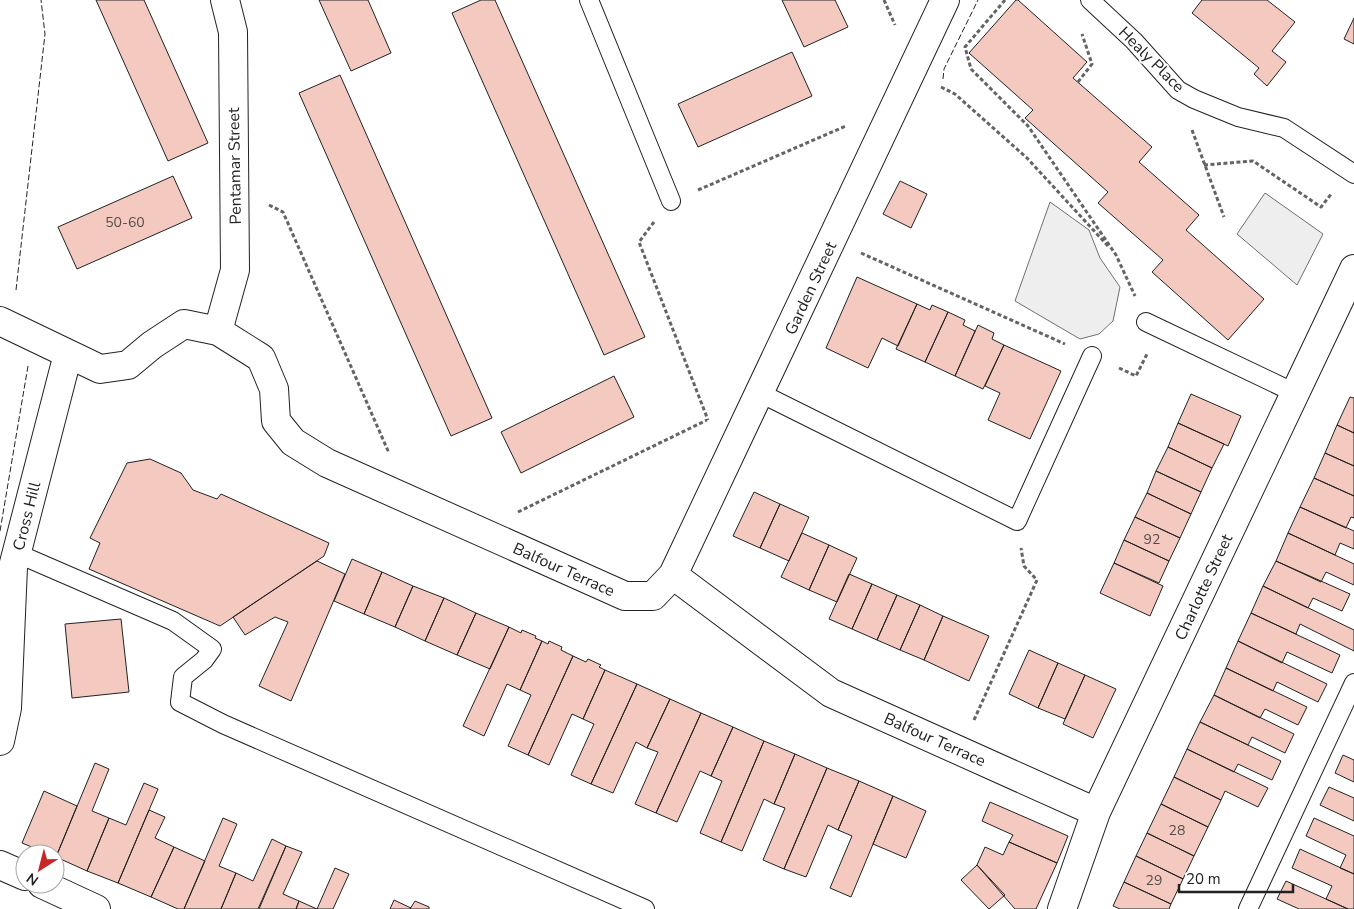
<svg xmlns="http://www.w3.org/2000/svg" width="1354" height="909" viewBox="0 0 1354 909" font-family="'Nunito Sans',sans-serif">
<rect width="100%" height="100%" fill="#fff"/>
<path fill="#eee" stroke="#6f6f6f" d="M1265,193l58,41 -26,51 -60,-51z
M1050,202l39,28 11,28 20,29 -7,34 -14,13 -19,5 -65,-38z"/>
<path fill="#f3c9c0" stroke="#222" d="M96,0h48l64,143 -40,18z
M319,0h49l23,53 -40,18z
M481,0h14l150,337 -41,18 -152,-342z
M782,0h53l13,27 -44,20z
M1016,0h2l69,62 -14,16 79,69 -13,15 60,53 -13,15 78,69 -36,41 -76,-68 11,-12 -65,-57 10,-11 -83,-74 8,-8 -64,-57z
M1202,0h65l28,22 -23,29 14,11 -19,24 -13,-12 5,-6 -67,-55z
M1354,18v26l-10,-5z
M792,52l20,44 -114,51 -20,-43z
M340,75l152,343 -41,18 -152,-343z
M173,176l19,42 -115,51 -19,-42z
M900,181l27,13 -16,34 -28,-14z
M857,277l60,27 -19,42 -16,-8 -14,30 -42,-20z
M917,304l13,6 2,-5 16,7 -23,50 -29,-13z
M948,312l17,8 -2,5 12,6 -20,45 -30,-14z
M978,325l16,8 -2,6 12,6 -21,44 -28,-13z
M1004,345l57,26 -31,68 -42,-19 12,-27 -15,-7z
M614,376l20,41 -113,56 -20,-41z
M1191,394l50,22 -13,30 -50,-23z
M1350,397l4,1v35l-17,-8z
M1178,423l46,21 -12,24 -44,-21z
M1337,425l17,8v33l-29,-13z
M1168,447l44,21 -11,24 -45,-21z
M1325,453l29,13v30l-40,-18z
M150,459l31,14 12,17 24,9 4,-5 108,49 -5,13 -104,70 -131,-57 11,-26 -10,-5 37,-75z
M1156,471l45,21 -10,22 -44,-21z
M1314,478l40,18v22l-3,-1 -5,11 -46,-21z
M754,492l26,12 -20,44 -27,-12z
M1147,493l44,21 -11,24 -45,-21z
M780,504l29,13 -20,44 -29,-13z
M1300,507l54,24v18l-14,-6 -5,12 -47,-22z
M1135,517l45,21 -11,23 -45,-21z
M802,533l27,12 -20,45 -28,-13z
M1288,533l66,31v21l-28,-13 -5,10 -45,-21z
M1124,540l45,21 -10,22 -45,-20z
M829,545l28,13 -20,44 -28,-12z
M352,559l30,13 -18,42 -30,-13z
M317,561l28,13 -54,127 -32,-15 29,-64 -13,-5 -30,18 -12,-18z
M1276,561l74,33 -8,17 -29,-13 -5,10 -45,-22z
M1114,563l49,23 -13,30 -50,-23z
M382,572l31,14 -18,41 -31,-13z
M849,574l23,10 -20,45 -23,-10z
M872,584l25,11 -20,45 -25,-11z
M413,586l31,12 -19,43 -30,-14z
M1263,586l91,44v21l-54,-27 -4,10 -45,-21z
M897,595l23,10 -20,45 -23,-10z
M444,598l32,15 -19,42 -32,-14z
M920,605l23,11 -19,44 -24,-10z
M476,613l33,14 -19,42 -33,-14z
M1251,613l89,42 -8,18 -45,-21 -5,11 -44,-22z
M943,616l46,20 -20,45 -45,-21z
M121,619l8,73 -57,6 -7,-74z
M509,627l12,6 1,-3 14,6 -1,2 7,3 -22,49 -13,-6 -23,52 -21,-10z
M542,641l6,3 1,-3 13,6 -1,3 12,6 -45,99 -20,-9 23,-51 -11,-5z
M1238,641l89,43 -9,18 -41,-20 -4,9 -47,-23z
M1029,650l29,13 -20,45 -29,-14z
M573,656l13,6 2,-3 13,6 -2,2 6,3 -22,49 -11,-5 -23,51 -21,-10z
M1058,663l27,12 -20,44 -27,-11z
M1226,668l81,39 -9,18 -33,-16 -5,9 -46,-23z
M605,670l32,14 -46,100 -20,-9 23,-51 -11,-5z
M1085,675l31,14 -23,49 -30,-14z
M637,684l33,15 -23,49 -11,-6 -23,51 -22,-9z
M1214,695l80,39 -9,19 -33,-16 -4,8 -48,-23z
M670,699l31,14 -45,100 -21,-9 23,-52 -11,-4z
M701,713l32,14 -22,49 -11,-5 -23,51 -21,-9z
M1200,722l81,39 -9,19 -34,-16 -4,8 -47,-23z
M733,727l31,14 -43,101 -21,-9 22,-52 -11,-5z
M764,741l31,13 -21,50 -10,-5 -22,52 -21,-9z
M1187,749l81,39 -10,19 -33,-16 -4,9 -47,-23z
M795,754l32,14 -43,101 -21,-9 22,-52 -11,-4z
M1343,755l11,5v22l-19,-9z
M95,763l14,6 -17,42 17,7 -22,53 -31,-14z
M827,768l32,13 -21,49 -10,-5 -22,52 -22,-8z
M1174,777l47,23 -13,27 -47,-23z
M859,781l34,15 -42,101 -21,-9 22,-52 -14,-6z
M144,783l14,6 -40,94 -31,-12 22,-53 17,7z
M1329,787l25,11v23l-34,-16z
M44,791l33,15 -21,51 -1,-3h-6l-27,-11z
M893,796l33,15 -20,47 -33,-14z
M990,802l78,34 -11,27 -48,-21 4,-7 -31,-14z
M1161,804l47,23 -14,29 -47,-23z
M149,810l16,7 -10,21 19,9 -23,50 -33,-14z
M223,818l14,6 -18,42 17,7 -15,36h-37z
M1314,818l40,18v38l-14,-6 6,-13 -40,-19z
M1147,833l47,23 -11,23 -47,-23z
M272,839l14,7 -28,63h-37l15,-36 17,8z
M1009,842l48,21 -21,46h-21l-38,-44 8,-18 18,8z
M286,846l16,6 -19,42 16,7 -3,8h-37z
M174,847l31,14 -21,48h-6l-27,-12z
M1300,849l54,25v35h-6l-22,-10 6,-13 -40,-18z
M1136,856l47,23 -12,25 -47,-22z
M977,865l28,30 -16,14 -28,-29z
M335,868l14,6 -16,35h-16z
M1286,881l40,18 22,10h-49l-22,-10z
M1124,882l47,22 -2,5h-49l-7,-3z
M394,900l17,8 -1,1h-20z
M299,901l18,8h-21z
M415,901l14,6v2h-19z"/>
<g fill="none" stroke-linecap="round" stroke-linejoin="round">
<defs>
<path id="lane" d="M589,0l82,201
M1090,0l44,41 44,49 16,9 44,18 46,11 70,46
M1146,322l149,71
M760,393l257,128 75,-165
M16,553l157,68 39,28 -8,11 -21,17 -3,25 43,22 422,185
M1248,909l106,-226"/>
<path id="street" d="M0,321l100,48 28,-4 24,-20 32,-21 34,7 43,27 13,31 2,32 17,21 34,21 298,133h28l20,-21 158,118 265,119
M218,331l17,-61 -2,-238 -8,-32
M673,575l272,-575
M0,741l7,-33 6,-141 55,-213
M0,865l25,11
M42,884l54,25
M1062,909l34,-97 258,-543"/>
</defs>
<use href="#lane" stroke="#222" stroke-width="20"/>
<use href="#street" stroke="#222" stroke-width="30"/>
<path stroke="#646464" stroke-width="3" stroke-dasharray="4 2.5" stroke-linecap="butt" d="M884,0l11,25
M1005,0l-40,47 6,22 57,57 88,129 19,41
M1078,82l14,-18 -10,-30
M941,87l14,7 72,64 81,88
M1192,130l32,87
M1204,165l49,-4 68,46 11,-14
M698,190l148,-64
M269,205l14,7 106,241
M654,222l-15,20 69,178
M861,253l204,91
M1119,368l17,8 11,-22
M518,512l189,-92
M974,720l63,-140 -13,-14 -3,-18"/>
<use href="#lane" stroke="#fff" stroke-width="18"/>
<use href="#street" stroke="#fff" stroke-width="28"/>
<path stroke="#222" stroke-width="1" stroke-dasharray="6 2.5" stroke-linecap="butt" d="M943,79l1,-10 34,-69
M16,290l29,-256 -4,-34
M0,531l28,-165"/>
</g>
<g text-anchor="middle" stroke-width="4" stroke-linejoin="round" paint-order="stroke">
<g font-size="14" fill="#564c4a">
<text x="125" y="227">50-60</text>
<text x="1152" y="544">92</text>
<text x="1177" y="835">28</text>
<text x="1154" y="885">29</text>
</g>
<g font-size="16" fill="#222" stroke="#fff">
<text transform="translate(1152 59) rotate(45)" y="6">Healy Place</text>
<text transform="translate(234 166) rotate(-91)" y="6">Pentamar Street</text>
<text transform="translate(810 288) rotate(-65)" y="6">Garden Street</text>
<text transform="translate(26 516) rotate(-76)" y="6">Cross Hill</text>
<text transform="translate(564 569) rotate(24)" y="6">Balfour Terrace</text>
<text transform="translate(1203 587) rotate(-65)" y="6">Charlotte Street</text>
<text transform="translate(935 739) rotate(24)" y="6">Balfour Terrace</text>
</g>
</g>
<g transform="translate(40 869) rotate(216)"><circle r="24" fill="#ffffff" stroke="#a7a7a7"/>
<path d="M0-4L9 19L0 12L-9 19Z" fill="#c62828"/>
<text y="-8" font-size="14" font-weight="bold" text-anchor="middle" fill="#222222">N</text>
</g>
<path d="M1179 884v8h114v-8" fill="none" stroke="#222222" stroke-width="2.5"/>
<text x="1186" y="884" font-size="15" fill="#222222" stroke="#ffffff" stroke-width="4" paint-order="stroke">20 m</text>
</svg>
